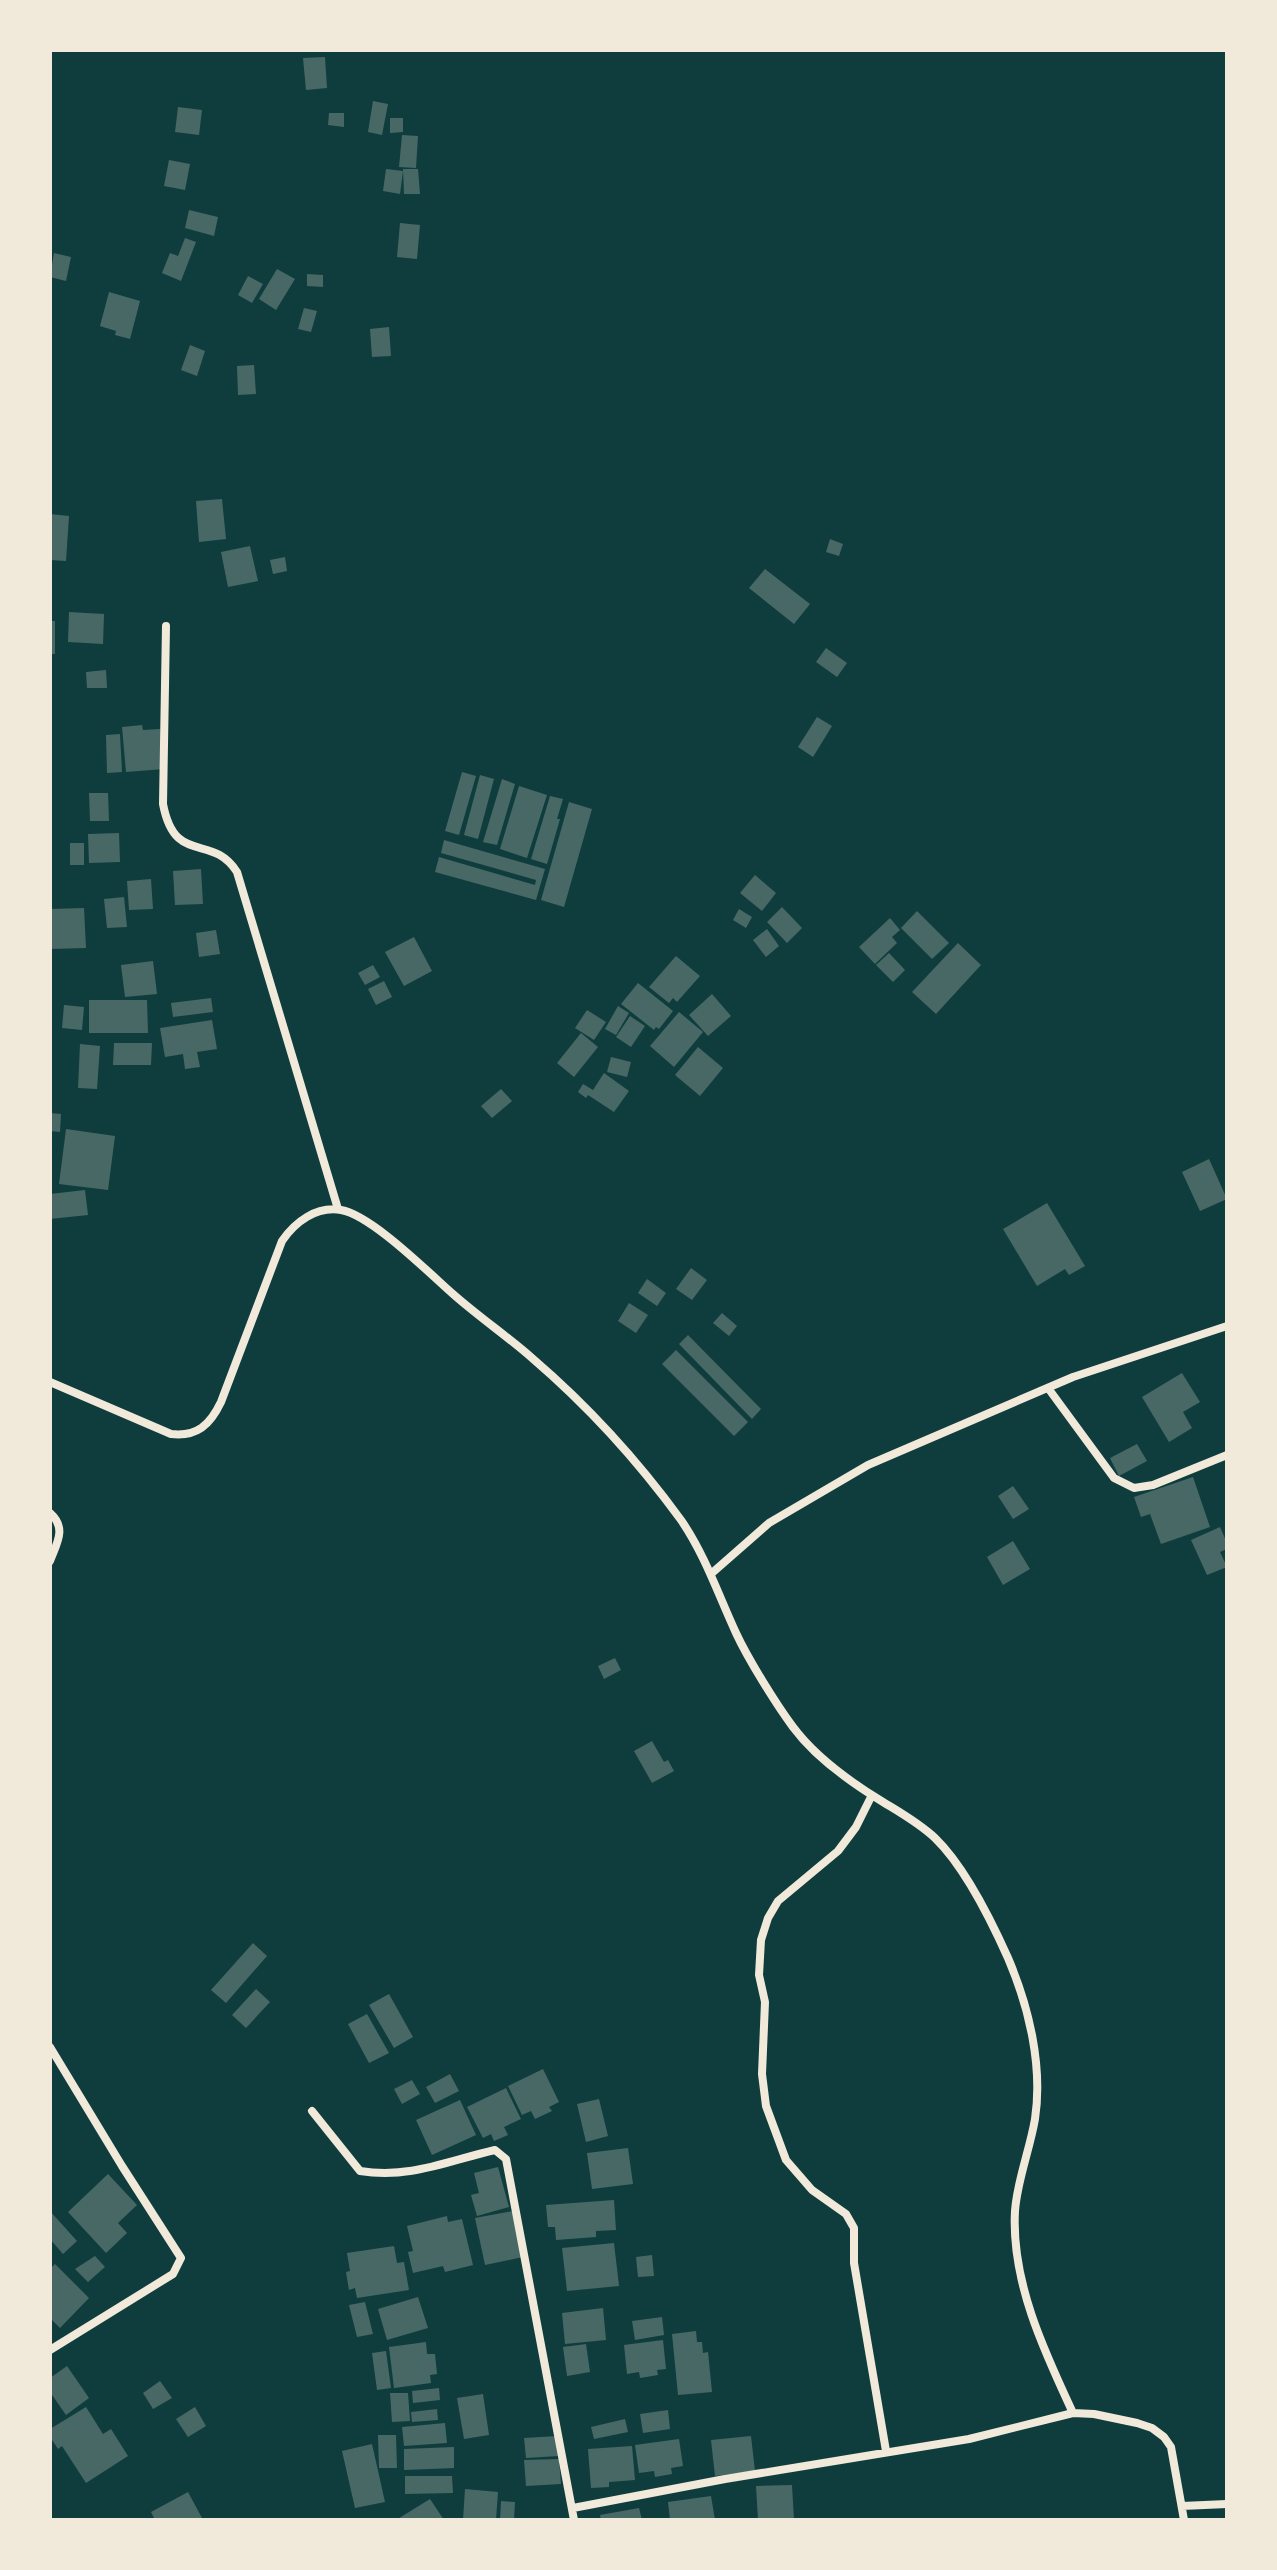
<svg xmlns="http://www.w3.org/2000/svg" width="1277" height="2570" viewBox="0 0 1277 2570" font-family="Helvetica,sans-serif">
<rect width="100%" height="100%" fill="#0f3d3e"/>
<path fill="#486865" d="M325,57l2,31 -21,2 -3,-32z
M373,101l15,3 -6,31 -14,-3z
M178,107l24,3 -3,25 -24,-3z
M329,113h15v14l-16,-2z
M390,118h13v14l-13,1z
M402,135l16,1 -2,32 -17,-1z
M169,160l21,4 -5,26 -21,-4z
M386,169l17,2 -3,23 -17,-3z
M403,169h15l2,25h-16z
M189,210l29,7 -4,19 -29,-8z
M400,223l20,2 -3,34 -20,-2z
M185,238l11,4 -15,39 -19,-8 8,-20 8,3z
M54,253l17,4 -5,24 -16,-4z
M277,269l18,10 -19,31 -17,-11z
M307,274l16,1v12l-16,-1z
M248,276l15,8 -11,19 -14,-8z
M109,292l31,9 -10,38 -15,-4 1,-4 -16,-5z
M304,308l13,3 -6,21 -13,-3z
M389,327l2,29 -19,1 -2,-28z
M190,345l15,6 -8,25 -16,-6z
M254,365l2,29 -18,1 -1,-29z
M222,499l4,40 -27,3 -3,-41z
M50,514l19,2 -3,45 -16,-1z
M830,539l13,5 -4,12 -13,-4z
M250,546l8,35 -30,6 -7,-35z
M285,557l2,14 -14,3 -3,-14z
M765,569l45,35 -16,20 -45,-36z
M69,612l35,2 -1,30 -35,-2z
M50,621h5v33h-5z
M826,648l21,15 -10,14 -21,-15z
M106,670l1,18h-20l-1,-16z
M817,717l15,9 -19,31 -15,-10z
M142,725l1,5 17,-1 4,40 -38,3 -4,-45z
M120,734l2,38 -15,1 -1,-38z
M462,772l14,4 -17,59 -14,-4z
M480,775l14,4 -16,60 -14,-4z
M502,779l13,5 -18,61 -14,-3z
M519,786l28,9 -20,63 -27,-9z
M89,793h19l1,28h-19z
M550,796l13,3 -6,20h3l-13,45 -16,-5z
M569,802l23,7 -28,98 -23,-7z
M119,833l1,29 -31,1 -1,-29z
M444,840l101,29 -9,31 -101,-28 4,-15 96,28 1,-5 -95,-27z
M70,843h14v22h-14z
M201,869l2,35 -28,1 -2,-34z
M755,875l21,18 -14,18 -22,-18z
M151,879l2,30 -24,1 -2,-29z
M124,897l3,30 -20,1 -3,-29z
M782,907l20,21 -15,15 -20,-21z
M84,908l2,40 -36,1v-40z
M739,909l13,8 -6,11 -13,-8z
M917,911l32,32 -17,16 -31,-31z
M890,918l10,12 -8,7 5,6 -22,21 -16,-17z
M767,929l12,17 -13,11 -13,-17z
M216,930l4,24 -21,3 -3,-24z
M414,937l18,34 -28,15 -19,-34z
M958,943l23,22 -45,49 -24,-22z
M889,953l16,17 -12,12 -17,-17z
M676,956l24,20 -23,26 -4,-4 -4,5 -20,-16z
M153,961l4,33 -32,3 -4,-32z
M373,965l7,12 -15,8 -7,-12z
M384,981l8,16 -16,8 -8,-16z
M638,983l35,28 -14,18 -3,-2 -2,3 -33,-26z
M712,994l19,22 -23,20 -19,-21z
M211,998l2,14 -40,5 -2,-14z
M89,1000h58l1,33h-59z
M64,1005l20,2 -2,23 -20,-2z
M618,1006l11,7 -13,22 -11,-6z
M587,1010l19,12 -12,18 -19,-12z
M679,1012l24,20 -29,35 -24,-21z
M630,1016l15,10 -14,21 -15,-10z
M212,1020l5,29 -20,3 3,15 -15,2 -2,-15 -18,3 -5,-29z
M581,1033l17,14 -24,30 -17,-14z
M114,1043h38l-1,22h-38z
M80,1044l20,2 -3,43 -19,-1z
M698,1047l25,21 -23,28 -25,-21z
M611,1057l20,5 -4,15 -20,-5z
M604,1073l25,18 -15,21 -26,-17 -2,3 -8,-6 5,-8 10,6z
M501,1089l11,12 -20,17 -11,-12z
M50,1113l11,1 -1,18 -10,-1z
M66,1129l49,7 -7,54 -49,-6z
M1209,1159l18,40 -27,12 -18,-39z
M85,1190l3,25 -38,4v-25z
M1047,1203l38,63 -16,9 -4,-6 -28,17 -34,-57z
M691,1268l16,12 -15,20 -16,-11z
M647,1279l19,14 -9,13 -19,-13z
M629,1303l19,12 -12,18 -18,-12z
M722,1313l15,13 -8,10 -16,-13z
M688,1335l73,74 -9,10 -73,-75z
M676,1350l72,72 -14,14 -72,-72z
M1182,1373l18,29 -17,10 9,16 -23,14 -27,-45z
M1137,1444l10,17 -28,15 -9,-18z
M1193,1477l17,50 -49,17 -11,-30 -9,3 -7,-20z
M1013,1486l16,23 -16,10 -15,-23z
M1220,1527l7,16v6l-7,3 7,15 -20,8 -16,-35z
M1013,1541l17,28 -27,16 -16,-28z
M615,1658l6,12 -17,9 -6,-13z
M652,1741l12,21 4,-2 6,11 -22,12 -18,-32z
M253,1943l14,13 -41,47 -15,-13z
M256,1989l14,13 -24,26 -14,-13z
M389,1994l24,43 -19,11 -25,-43z
M367,2014l22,39 -20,10 -21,-39z
M543,2069l16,33 -10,5 3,4 -17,8 -4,-8 -9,4 -14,-29z
M450,2074l9,17 -24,12 -9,-16z
M412,2080l8,14 -18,10 -8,-15z
M506,2088l15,31 -17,8 4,8 -14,6 -3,-7 -8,4 -16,-31z
M599,2099l9,37 -22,6 -9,-38z
M460,2100l16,35 -44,20 -16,-35z
M628,2148l5,36 -41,5 -5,-36z
M498,2167l11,40 -32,9 -6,-21 8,-2 -5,-20z
M108,2174l29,31 -19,18 9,10 -21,20 -38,-41z
M614,2200l2,30 -20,1v6l-40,3 -1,-13h-7l-2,-22z
M50,2211l27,30 -14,13 -13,-15z
M513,2211l10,46 -38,8 -10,-47z
M447,2216l1,6 14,-3 11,46 -28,7 -2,-6 -30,7 -5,-21 5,-1 -6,-25z
M614,2243l5,43 -52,5 -5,-43z
M394,2246l3,17 7,-1 5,28 -52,8 -2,-10 -6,2 -3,-18 4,-1 -3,-18z
M652,2255l2,21 -16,1 -2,-20z
M95,2256l10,11 -17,15 -13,-13z
M55,2264l34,34 -29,30 -10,-10v-49z
M418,2297l10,31 -41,12 -9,-31z
M365,2302l8,32 -16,3 -8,-32z
M603,2308l3,32 -41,4 -3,-31z
M662,2317l2,18 -29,5 -3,-19z
M696,2331l1,11h5l1,11 5,-1 4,40 -34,3 -6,-61z
M663,2340l3,29 -9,1 1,5 -18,3 -1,-6 -12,2 -3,-29z
M426,2342l1,12h8l2,20 -7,1 1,8 -37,5 -5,-41z
M586,2344l4,28 -23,4 -4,-29z
M386,2351l5,37 -14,2 -5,-37z
M67,2366l22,32 -23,17 -16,-23v-14z
M160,2381l12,17 -19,11 -10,-16z
M439,2388l1,12 -27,3 -1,-12z
M390,2393h18l2,28 -18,1z
M483,2394l6,41 -25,4 -7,-41z
M86,2407l17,27 8,-5 17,27 -42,27 -24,-37 -4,3 -8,-12v-8z
M195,2407l11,19 -18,11 -12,-18z
M437,2409l1,11 -26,2 -1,-10z
M668,2410l2,19 -27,4 -3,-19z
M625,2419l3,13 -34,7 -3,-12z
M445,2423l2,20 -43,3 -2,-19z
M378,2435h18l1,33h-18z
M558,2436l1,20 -33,2 -2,-20z
M751,2436l4,35 -40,5 -4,-36z
M679,2439l4,27 -12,2 1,6 -17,3 -1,-6 -15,2 -4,-28z
M372,2444l13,58 -30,6 -13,-57z
M632,2446l3,34 -26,2v5l-18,1 -3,-39z
M454,2447v21l-50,2v-21z
M559,2459l2,25 -35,2 -2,-26z
M405,2476h47l1,17 -48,1z
M792,2485l2,35h-36l-2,-34z
M465,2489l33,3 -2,28h-33z
M188,2492l14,26 -4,2h-43l-4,-8z
M711,2496l4,24h-45l-2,-18z
M430,2499l14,21h-48z
M501,2501l14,1 -1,18h-14z
M639,2508l3,12h-41l-1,-5z"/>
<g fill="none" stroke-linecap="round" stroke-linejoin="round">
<path stroke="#f1e9da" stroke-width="8" d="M166,626l-3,178c12,63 49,28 74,68l101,337
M50,1382l121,52c26,3 39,-9 50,-32l61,-161c13,-19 34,-35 59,-31 30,5 87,62 112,84 26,23 54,42 79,64 56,48 106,103 149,162 24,35 37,74 55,113 12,26 40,71 57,94 23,31 57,55 90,75 18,11 36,21 52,36 30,29 56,82 73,120 21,49 35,108 27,161 -5,30 -18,62 -20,92 -4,70 29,140 58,202
M1048,1388l66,90 20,10 19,-3 74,-30
M50,1513c17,15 7,30 0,48
M712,1573l57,-50 99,-58 205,-88 154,-51
M872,1795l-16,32 -18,24 -60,50 -10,17 -7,22 -2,35 6,27 -3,72 4,32 20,54 26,30 34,24 8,14v35l32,188
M50,2047l72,119 59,92 -8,16 -123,76
M312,2111l48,60c50,8 87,-10 135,-21l11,9 68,361
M1182,2506l45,-2
M573,2508l152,-29 244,-40 104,-26 21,1 43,9 15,5 12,9 7,10 13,73"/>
</g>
<rect width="1277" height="2570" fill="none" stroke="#f1e9da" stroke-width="104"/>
</svg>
